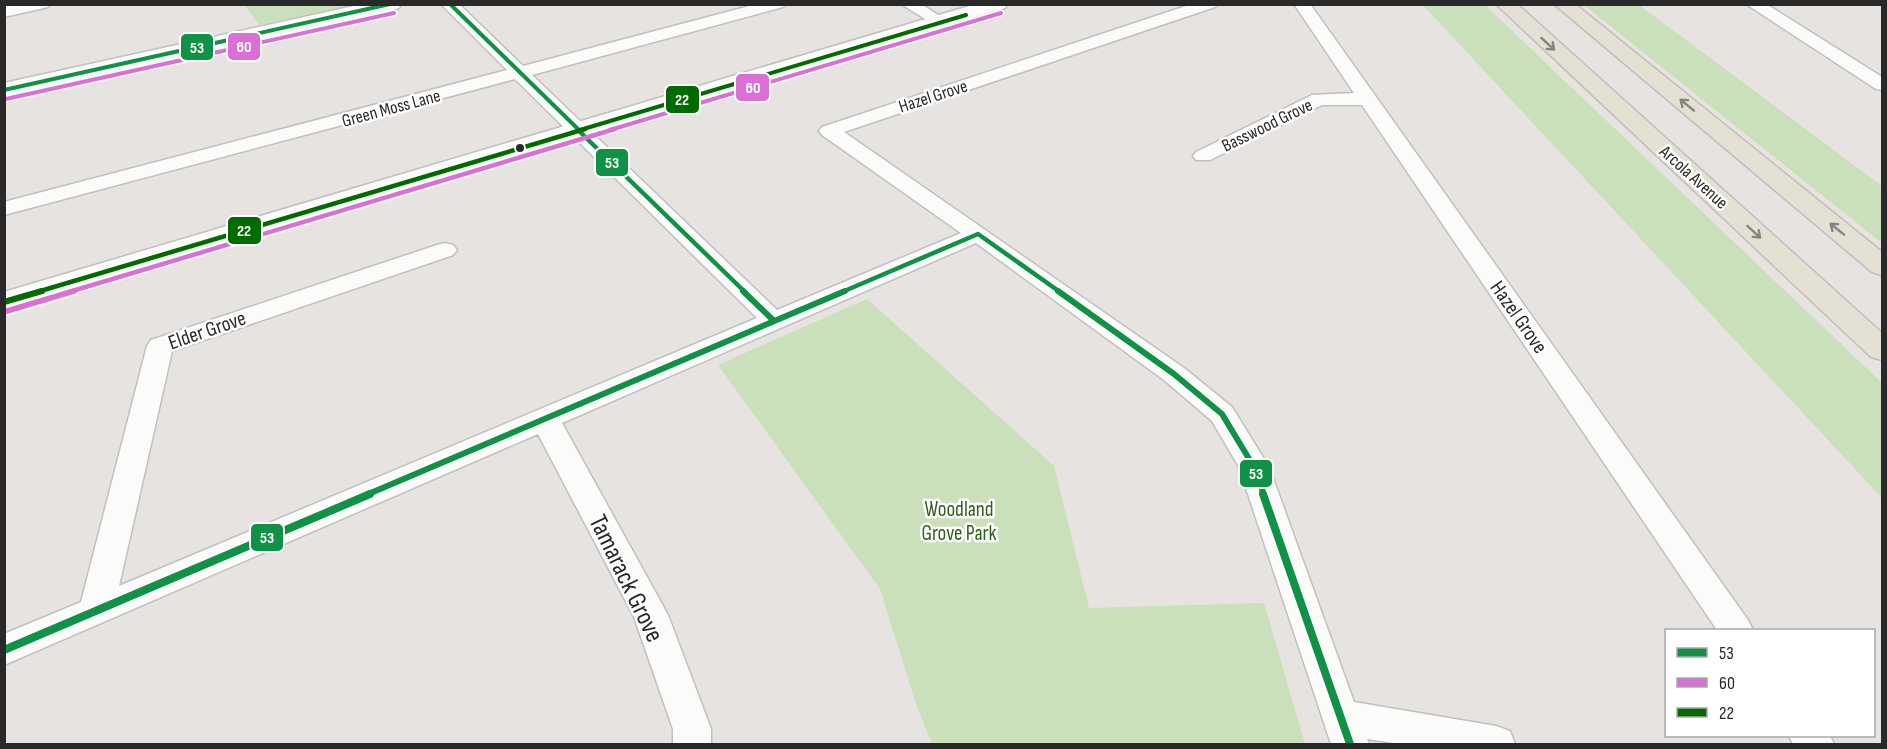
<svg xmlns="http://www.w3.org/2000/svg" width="1887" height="749" viewBox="0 0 1887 749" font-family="'Sofia Sans Condensed',sans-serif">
<rect width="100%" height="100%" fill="#e6e3e0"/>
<path fill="#cae0ba" d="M245,5h109l-95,20z
M1423,5h62l397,378v115z
M1584,5h55l243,181v57z
M867,299l187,167 35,142 175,-5 41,141h-373l-16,-40 -36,-115 -162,-224z"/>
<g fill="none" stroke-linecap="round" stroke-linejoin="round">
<defs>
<path id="street" d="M17,4h33l-2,3 -44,10v-10z
M441,4h18l64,62 234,-62h28l-2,3 -251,68 245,235 184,-77 -139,-98 -3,-4 3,-4 370,-123h25l-2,3 -371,125 340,236 48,39 37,60 85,235 142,24 14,5 5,13h-115l-33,-5 2,5h-38l-92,-277 -27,-46 -48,-41 -188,-137 -414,180 106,192 43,114v15h-38v-15l-39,-112 -96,-183 -534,231v-31l77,-32 66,-256 4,-6 286,-95 8,-2 8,2 4,5 -4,5 -281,96 -53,235 638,-268 -242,-239 -511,136v-13l503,-132z
M901,4h20l28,18 -8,5 -6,-2z
M1294,4h16l438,616 5,10h-36l-355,-525h-40l-112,55h-14l-3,-4 3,-4 116,-57 42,-2z
M1746,4h20l116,73v13l-6,-1z
M1789,736h41l4,8h-41z"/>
<path id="secondary" d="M363,4h38l-2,4 -7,2 -388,87v-14z
M976,4h31l-2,4 -1001,303v-19z"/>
<path id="primary" d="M1496,4h21l365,329v27l-11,-3z
M1554,4h21l307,248v23l-10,-3z"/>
</defs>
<use href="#street" stroke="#c0c0c1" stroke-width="3"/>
<use href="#secondary" stroke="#c0c0c1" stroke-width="3"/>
<use href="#primary" stroke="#bfbebd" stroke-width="3"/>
<use href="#street" fill="#fbfbfa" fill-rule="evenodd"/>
<use href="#secondary" fill="#fbfbfa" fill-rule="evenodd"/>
<use href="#primary" fill="#e4e0d4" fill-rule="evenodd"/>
<defs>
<path id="bus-1-far3" d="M450,4l129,126
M4,90l386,-86"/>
<path id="bus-1-far2" d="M577,129l168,163
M842,292l136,-58 82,58"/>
<path id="bus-1-far1" d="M743,291l31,30
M1058,291l116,83 48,40 32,53 10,28
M366,495l479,-204"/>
<path id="bus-1" d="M1263,494l87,250
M4,650l366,-156"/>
<path id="bus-2-far2" d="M6,99l388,-86
M610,130l391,-117"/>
<path id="bus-2-far1" d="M69,292l546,-163"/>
<path id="bus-2" d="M7,311l67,-20"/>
<path id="bus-3-far2" d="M580,130l386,-115"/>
<path id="bus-3-far1" d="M37,292l548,-163"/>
<path id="bus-3" d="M4,302l38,-11"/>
</defs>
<use href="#bus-1-far3" stroke="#fff" stroke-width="7"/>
<use href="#bus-1-far2" stroke="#fff" stroke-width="8"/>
<use href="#bus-1-far1" stroke="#fff" stroke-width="10"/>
<use href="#bus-1" stroke="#fff" stroke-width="12"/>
<use href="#bus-2-far2" stroke="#fff" stroke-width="7"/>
<use href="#bus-2-far1" stroke="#fff" stroke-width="8"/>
<use href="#bus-2" stroke="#fff" stroke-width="10"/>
<use href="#bus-3-far2" stroke="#fff" stroke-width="7"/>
<use href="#bus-3-far1" stroke="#fff" stroke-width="8"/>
<use href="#bus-3" stroke="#fff" stroke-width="10"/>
<use href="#bus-1-far3" stroke="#109246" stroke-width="4"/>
<use href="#bus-1-far2" stroke="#109246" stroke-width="4.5"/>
<use href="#bus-1-far1" stroke="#109246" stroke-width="6"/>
<use href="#bus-1" stroke="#109246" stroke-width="8"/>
<use href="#bus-2-far2" stroke="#da70d6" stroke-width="4"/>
<use href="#bus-2-far1" stroke="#da70d6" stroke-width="4.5"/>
<use href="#bus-2" stroke="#da70d6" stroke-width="6"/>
<use href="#bus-3-far2" stroke="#006c00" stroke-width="4"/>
<use href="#bus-3-far1" stroke="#006c00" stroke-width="4.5"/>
<use href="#bus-3" stroke="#006c00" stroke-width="6"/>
</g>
<defs><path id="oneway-shaft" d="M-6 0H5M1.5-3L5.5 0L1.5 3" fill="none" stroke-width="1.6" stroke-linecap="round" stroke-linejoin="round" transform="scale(1.5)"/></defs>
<g stroke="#86847e">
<use href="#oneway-shaft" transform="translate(1548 44) rotate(42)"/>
<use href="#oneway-shaft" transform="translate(1687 105) rotate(-141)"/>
<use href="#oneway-shaft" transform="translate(1837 229) rotate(-141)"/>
<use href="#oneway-shaft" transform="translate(1754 232) rotate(42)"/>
</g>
<circle fill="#292929" stroke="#fff" stroke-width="2" cx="520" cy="148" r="5"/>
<g text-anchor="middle" stroke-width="5" stroke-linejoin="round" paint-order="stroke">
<g font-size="18" fill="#292929" stroke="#fff">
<text transform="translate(933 96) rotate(-18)" y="6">Hazel Grove</text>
<text transform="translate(391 108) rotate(-15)" y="6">Green Moss Lane</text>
<text transform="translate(1267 125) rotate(-26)" y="6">Basswood Grove</text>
<text transform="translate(1694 177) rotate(42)" y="6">Arcola Avenue</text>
</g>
<g font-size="21" fill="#292929" stroke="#fff">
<text transform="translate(1519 317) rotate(55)" y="7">Hazel Grove</text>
<text transform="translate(207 330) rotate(-19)" y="7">Elder Grove</text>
</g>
<g font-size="21" fill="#2e601e" stroke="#fff">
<text x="959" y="516">Woodland<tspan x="959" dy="24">Grove Park</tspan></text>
</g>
<g font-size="26" fill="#292929" stroke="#fff">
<text transform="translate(627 578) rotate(64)" y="9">Tamarack Grove</text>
</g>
</g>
<g stroke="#fff" stroke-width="2">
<rect x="227" y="32" width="34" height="29" rx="6" fill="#da70d6"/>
<rect x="180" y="33" width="34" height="28" rx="6" fill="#109246"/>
<rect x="735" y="73" width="35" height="29" rx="6" fill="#da70d6"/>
<rect x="665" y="85" width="35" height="29" rx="6" fill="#006c00"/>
<rect x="595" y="148" width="34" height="29" rx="6" fill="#109246"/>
<rect x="227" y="216" width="35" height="29" rx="6" fill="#006c00"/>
<rect x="1239" y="459" width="34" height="29" rx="6" fill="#109246"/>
<rect x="250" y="523" width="34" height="29" rx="6" fill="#109246"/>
</g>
<g font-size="16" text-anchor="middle" font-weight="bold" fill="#fff">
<text x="244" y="52">60</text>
<text x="197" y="53">53</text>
<text x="753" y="93">60</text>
<text x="682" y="105">22</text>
<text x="612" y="168">53</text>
<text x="244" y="236">22</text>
<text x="1256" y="479">53</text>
<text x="267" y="543">53</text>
</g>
<rect width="1887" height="749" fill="none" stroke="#292929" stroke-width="12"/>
<rect x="1665" y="629" width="210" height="108" fill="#ffffff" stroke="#a9a9a9" stroke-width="1.5"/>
<rect x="1677" y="648" width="30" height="9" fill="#109246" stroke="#a9a9a9" stroke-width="1.5"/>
<text x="1719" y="659" font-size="18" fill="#292929">53</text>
<rect x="1677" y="678" width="30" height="9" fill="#da70d6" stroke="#a9a9a9" stroke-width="1.5"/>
<text x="1719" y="689" font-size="18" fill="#292929">60</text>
<rect x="1677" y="708" width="30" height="9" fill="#006c00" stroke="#a9a9a9" stroke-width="1.5"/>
<text x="1719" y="719" font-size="18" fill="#292929">22</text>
</svg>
